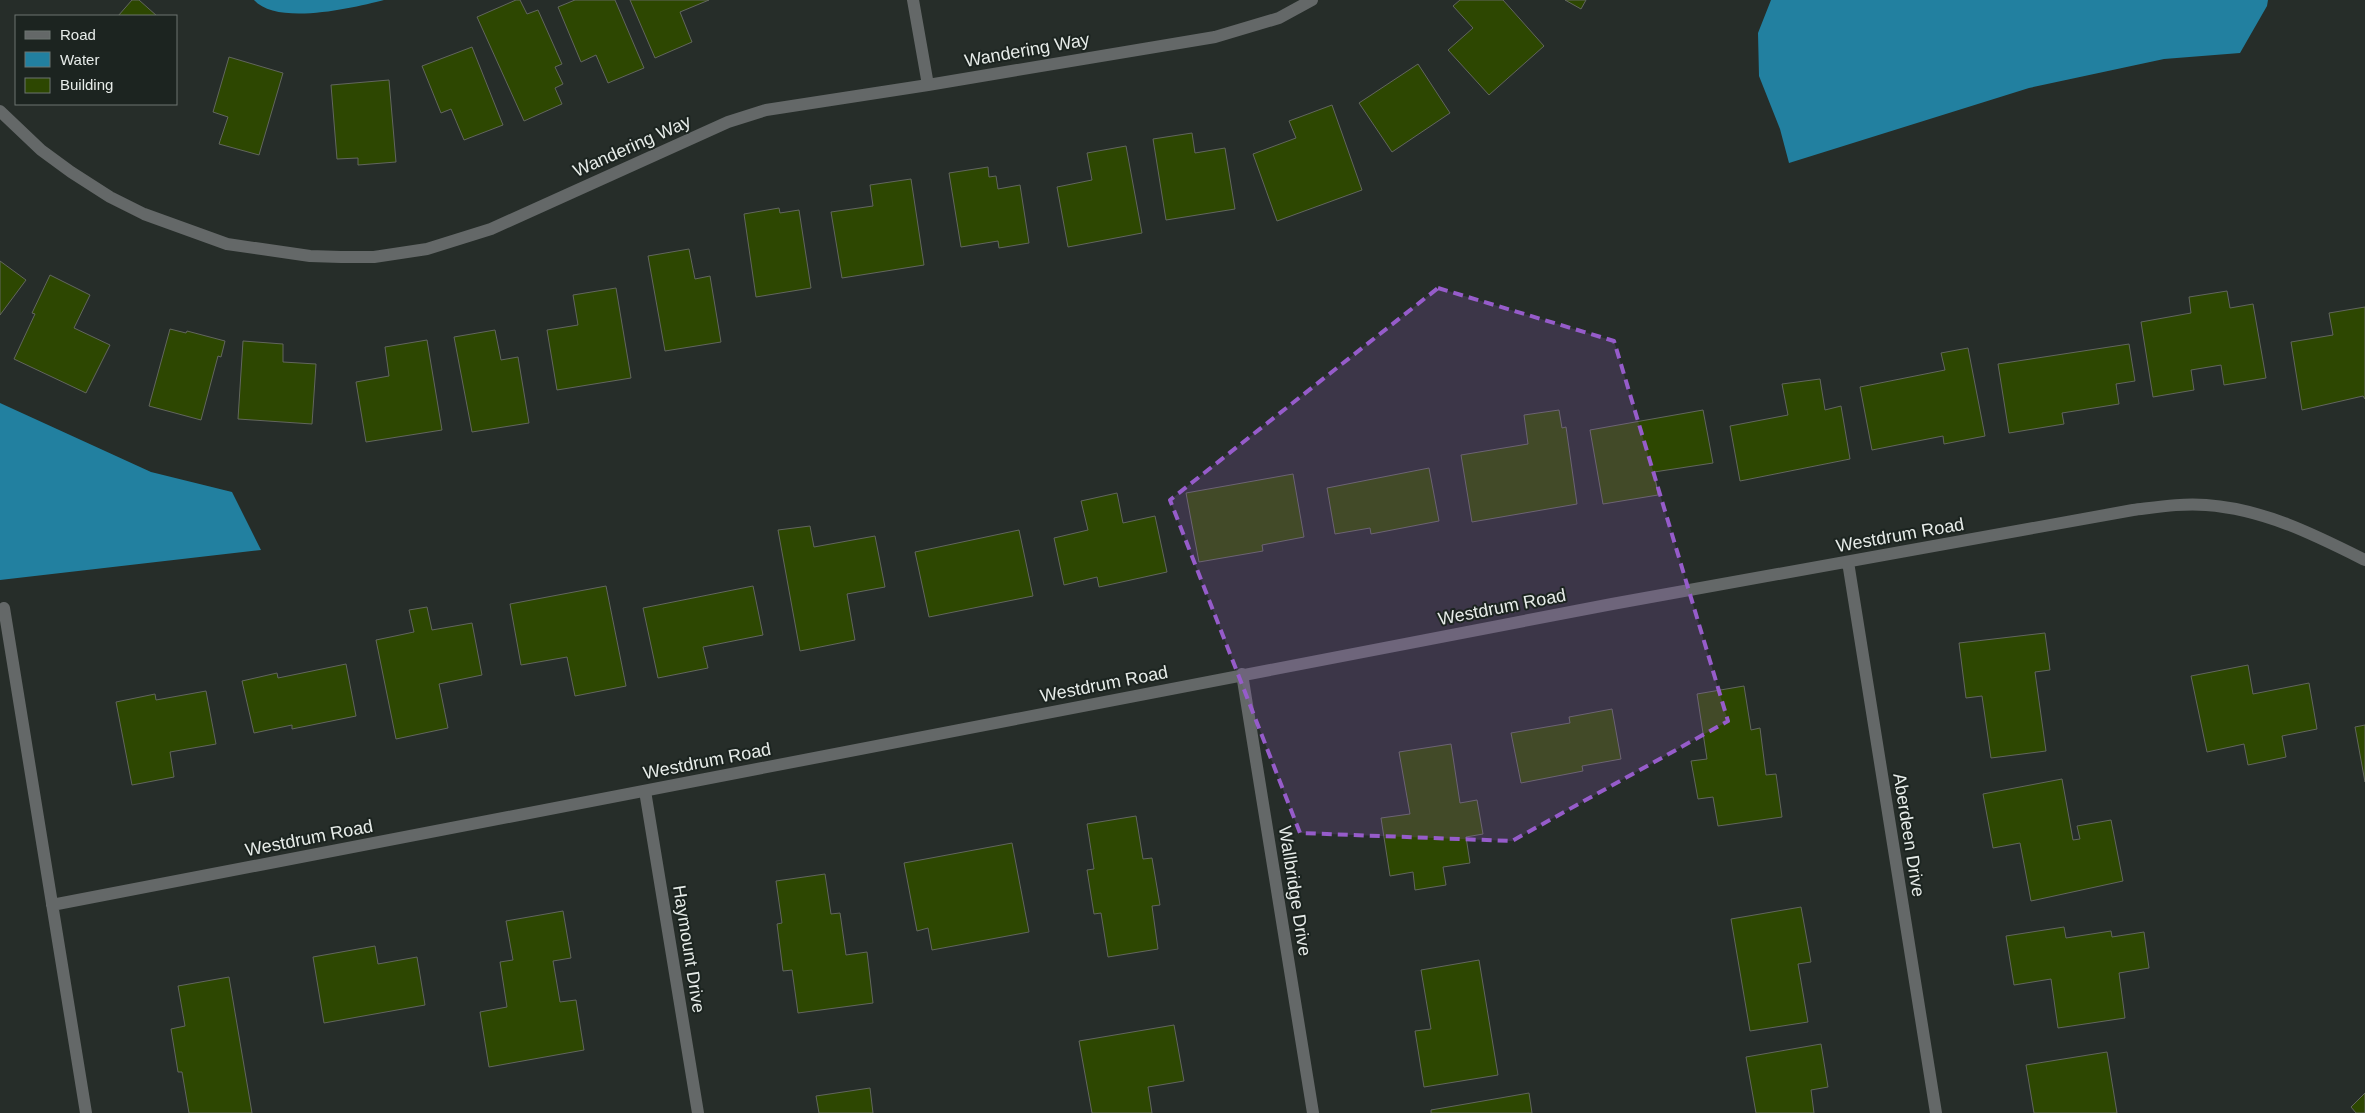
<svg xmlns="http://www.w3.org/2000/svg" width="2365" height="1113" viewBox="0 0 2365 1113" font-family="Arial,sans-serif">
<rect width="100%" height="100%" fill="#262d29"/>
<path fill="#2280a0" d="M254,0h130c-31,8 -107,26 -130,0z
M1771,0h497l-1,6 -27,47 -76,6 -135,29 -240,75 -9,-34 -21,-53 -1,-43z
M0,403l151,69 81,20 29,58 -261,30z"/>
<path fill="#2d4701" stroke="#62665e" d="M132,0h7l18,16h-39z
M516,0h4l7,14 11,-4 24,54 -7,3 8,17 -8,4 7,16 -38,17 -47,-104z
M575,0h40l29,68 -36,15 -12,-28 -15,7 -23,-55z
M630,0h79l-29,12 12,30 -37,16z
M1460,0h43l41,46 -55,49 -41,-45 25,-22 -20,-22z
M1565,0h21l-5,9z
M472,47l31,78 -39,15 -13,-31 -10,4 -19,-47z
M229,57l54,16 -24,82 -40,-11 9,-27 -15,-5z
M1418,64l32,49 -58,39 -33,-49z
M389,80l7,82 -38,3v-7l-21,1 -6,-74z
M1332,105l30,85 -85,31 -24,-67 43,-16 -7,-17z
M1192,133l3,20 30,-5 10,61 -69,11 -13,-81z
M1126,146l16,87 -74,14 -11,-60 35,-7 -5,-27z
M988,167l1,10 7,-1 2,13 22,-4 9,58 -30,5 -1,-7 -37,6 -12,-74z
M911,179l13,86 -82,13 -11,-66 42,-6 -3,-21z
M779,208l1,5 19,-3 12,78 -55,9 -12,-83z
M689,249l6,30 15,-3 11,66 -56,9 -17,-95z
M0,261l26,19 -26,35z
M50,275l40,20 -16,33 36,17 -24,48 -72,-34 21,-45 -3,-1z
M616,288l15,90 -74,12 -10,-60 31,-5 -5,-30z
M2227,291l3,17 23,-4 13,74 -42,7 -3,-20 -30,5 3,20 -41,7 -12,-75 50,-9 -2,-16z
M2365,307v92l-2,-3 -61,14 -11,-68 42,-7 -4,-22z
M170,329l16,4 1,-2 38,10 -4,16 -3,-1 -17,64 -52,-14z
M495,330l6,30 17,-3 11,66 -57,9 -18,-95z
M427,340l15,90 -76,12 -10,-60 33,-6 -4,-29z
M243,341l40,3v18l33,2 -4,60 -74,-5z
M2129,344l6,37 -19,3 3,20 -57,9 2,11 -55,9 -11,-69z
M1968,348l17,88 -41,8 -1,-8 -71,14 -12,-63 85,-17 -4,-17z
M1820,379l5,31 16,-4 9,53 -110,22 -10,-55 58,-11 -6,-31z
M1559,410l3,18 4,-1 11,77 -105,18 -11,-67 67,-11 -4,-29z
M1703,410l10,53 -59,9 4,23 -55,9 -13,-74z
M1429,468l10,53 -68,13 -1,-6 -35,6 -8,-46z
M1293,474l11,63 -42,8 1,6 -64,11 -13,-69z
M1117,493l6,30 32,-7 12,56 -68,15 -2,-10 -33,8 -10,-47 34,-8 -7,-29z
M810,526l4,21 61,-11 10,51 -38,7 8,46 -55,11 -22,-121z
M1019,530l14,66 -104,21 -14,-65z
M606,586l20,100 -51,10 -8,-39 -46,8 -11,-61z
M753,586l10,49 -60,12 5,21 -50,10 -15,-70z
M427,607l5,23 40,-7 10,52 -43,9 9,44 -52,11 -20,-99 38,-8 -5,-22z
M2045,633l5,37 -15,2 11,79 -55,7 -9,-62 -16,2 -7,-55z
M346,664l10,52 -64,13v-4l-38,8 -12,-52 35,-8 1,5z
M2248,665l5,29 56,-11 8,46 -35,7 4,21 -38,8 -4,-21 -37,8 -16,-76z
M1744,686l7,44 9,-2 6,47 10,-1 6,43 -64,9 -5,-29 -15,2 -7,-38 16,-2 -10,-65z
M206,691l10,53 -46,8 4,25 -42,8 -16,-83 39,-8 1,6z
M1612,709l9,50 -39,7 1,5 -62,12 -10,-50 59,-10 -1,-6z
M2365,725v57l-10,-55z
M1451,744l9,59 17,-3 6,34 -17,3 4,26 -27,4 3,18 -31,5 -2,-18 -23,4 -9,-58 29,-4 -11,-62z
M2062,779l11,61 7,-1 -3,-13 34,-6 12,61 -92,20 -11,-58 -27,5 -10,-54z
M1136,816l7,43 9,-1 8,47 -8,1 6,43 -50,8 -7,-44 -7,1 -7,-44 7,-1 -7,-45z
M1012,843l17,89 -97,18 -4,-22 -11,3 -13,-68z
M825,874l6,40 9,-1 6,42 21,-3 6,51 -75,10 -6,-43 -9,1 -6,-47 5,-1 -6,-42z
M1801,907l10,55 -13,2 10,58 -58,9 -19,-112z
M563,911l8,47 -18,3 7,41 16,-2 8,50 -95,17 -9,-55 27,-5 -7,-45 13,-2 -7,-39z
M2064,927l2,11 45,-7 1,6 32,-5 5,36 -30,5 6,45 -67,10 -7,-49 -37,6 -8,-49z
M375,946l3,18 39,-7 8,48 -101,18 -11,-66z
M1479,960l19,115 -74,12 -9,-56 16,-2 -10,-59z
M229,977l23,136h-63l-7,-41h-4l-7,-43 14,-3 -7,-40z
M1174,1025l10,56 -36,6 4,26h-60l-13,-72z
M1821,1044l7,43 -17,3 3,23h-58l-10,-56z
M2107,1052l10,61h-83l-8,-48z
M870,1088l3,25h-54l-3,-17z
M1529,1093l3,20h-101v-3z
M2365,1093v20h-9l-5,-6z"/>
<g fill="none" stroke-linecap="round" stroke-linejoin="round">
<path stroke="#646868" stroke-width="12" d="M913,0l15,85
M0,111l41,39 30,22 39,25 34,17 83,30 83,12 31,1h33l53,-8 64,-20 237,-107 38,-12 162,-25 287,-48 64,-19 33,-18
M1848,562l88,551
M4,608l82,505
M1242,674l71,439
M645,791l53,322
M52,905l1560,-301 521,-94c25,-3 49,-7 73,-5 58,4 109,30 159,55"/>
</g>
<path fill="#965cca" fill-opacity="0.2" stroke="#965cca" stroke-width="4" stroke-dasharray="10 6" stroke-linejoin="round" d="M1438,288l176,53 114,380 -216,120 -212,-8 -130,-333z"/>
<g text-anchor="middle" stroke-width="4" stroke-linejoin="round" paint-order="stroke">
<g font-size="18" fill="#e7ece9" stroke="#1c2420">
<text transform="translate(1027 50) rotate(-10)" y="6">Wandering Way</text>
<text transform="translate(632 146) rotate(-24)" y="6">Wandering Way</text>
<text transform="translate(1900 535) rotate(-10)" y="6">Westdrum Road</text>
<text transform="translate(1502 607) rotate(-11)" y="6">Westdrum Road</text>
<text transform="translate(1104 684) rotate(-11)" y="6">Westdrum Road</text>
<text transform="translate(707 761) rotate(-11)" y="6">Westdrum Road</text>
<text transform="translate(1909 835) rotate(81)" y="6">Aberdeen Drive</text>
<text transform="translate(309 838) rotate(-11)" y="6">Westdrum Road</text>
<text transform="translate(1295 891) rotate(81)" y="6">Wallbridge Drive</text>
<text transform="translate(689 949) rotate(81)" y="6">Haymount Drive</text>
</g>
</g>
<rect x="15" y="15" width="162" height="90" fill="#1c2420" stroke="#6d7470"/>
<rect x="25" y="31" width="25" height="8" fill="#646868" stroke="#6d7470"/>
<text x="60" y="40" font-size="15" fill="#e7ece9">Road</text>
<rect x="25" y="52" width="25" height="15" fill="#2280a0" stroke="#6d7470"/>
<text x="60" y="65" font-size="15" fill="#e7ece9">Water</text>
<rect x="25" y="78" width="25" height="15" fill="#2d4701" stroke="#6d7470"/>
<text x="60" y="90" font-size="15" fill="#e7ece9">Building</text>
</svg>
